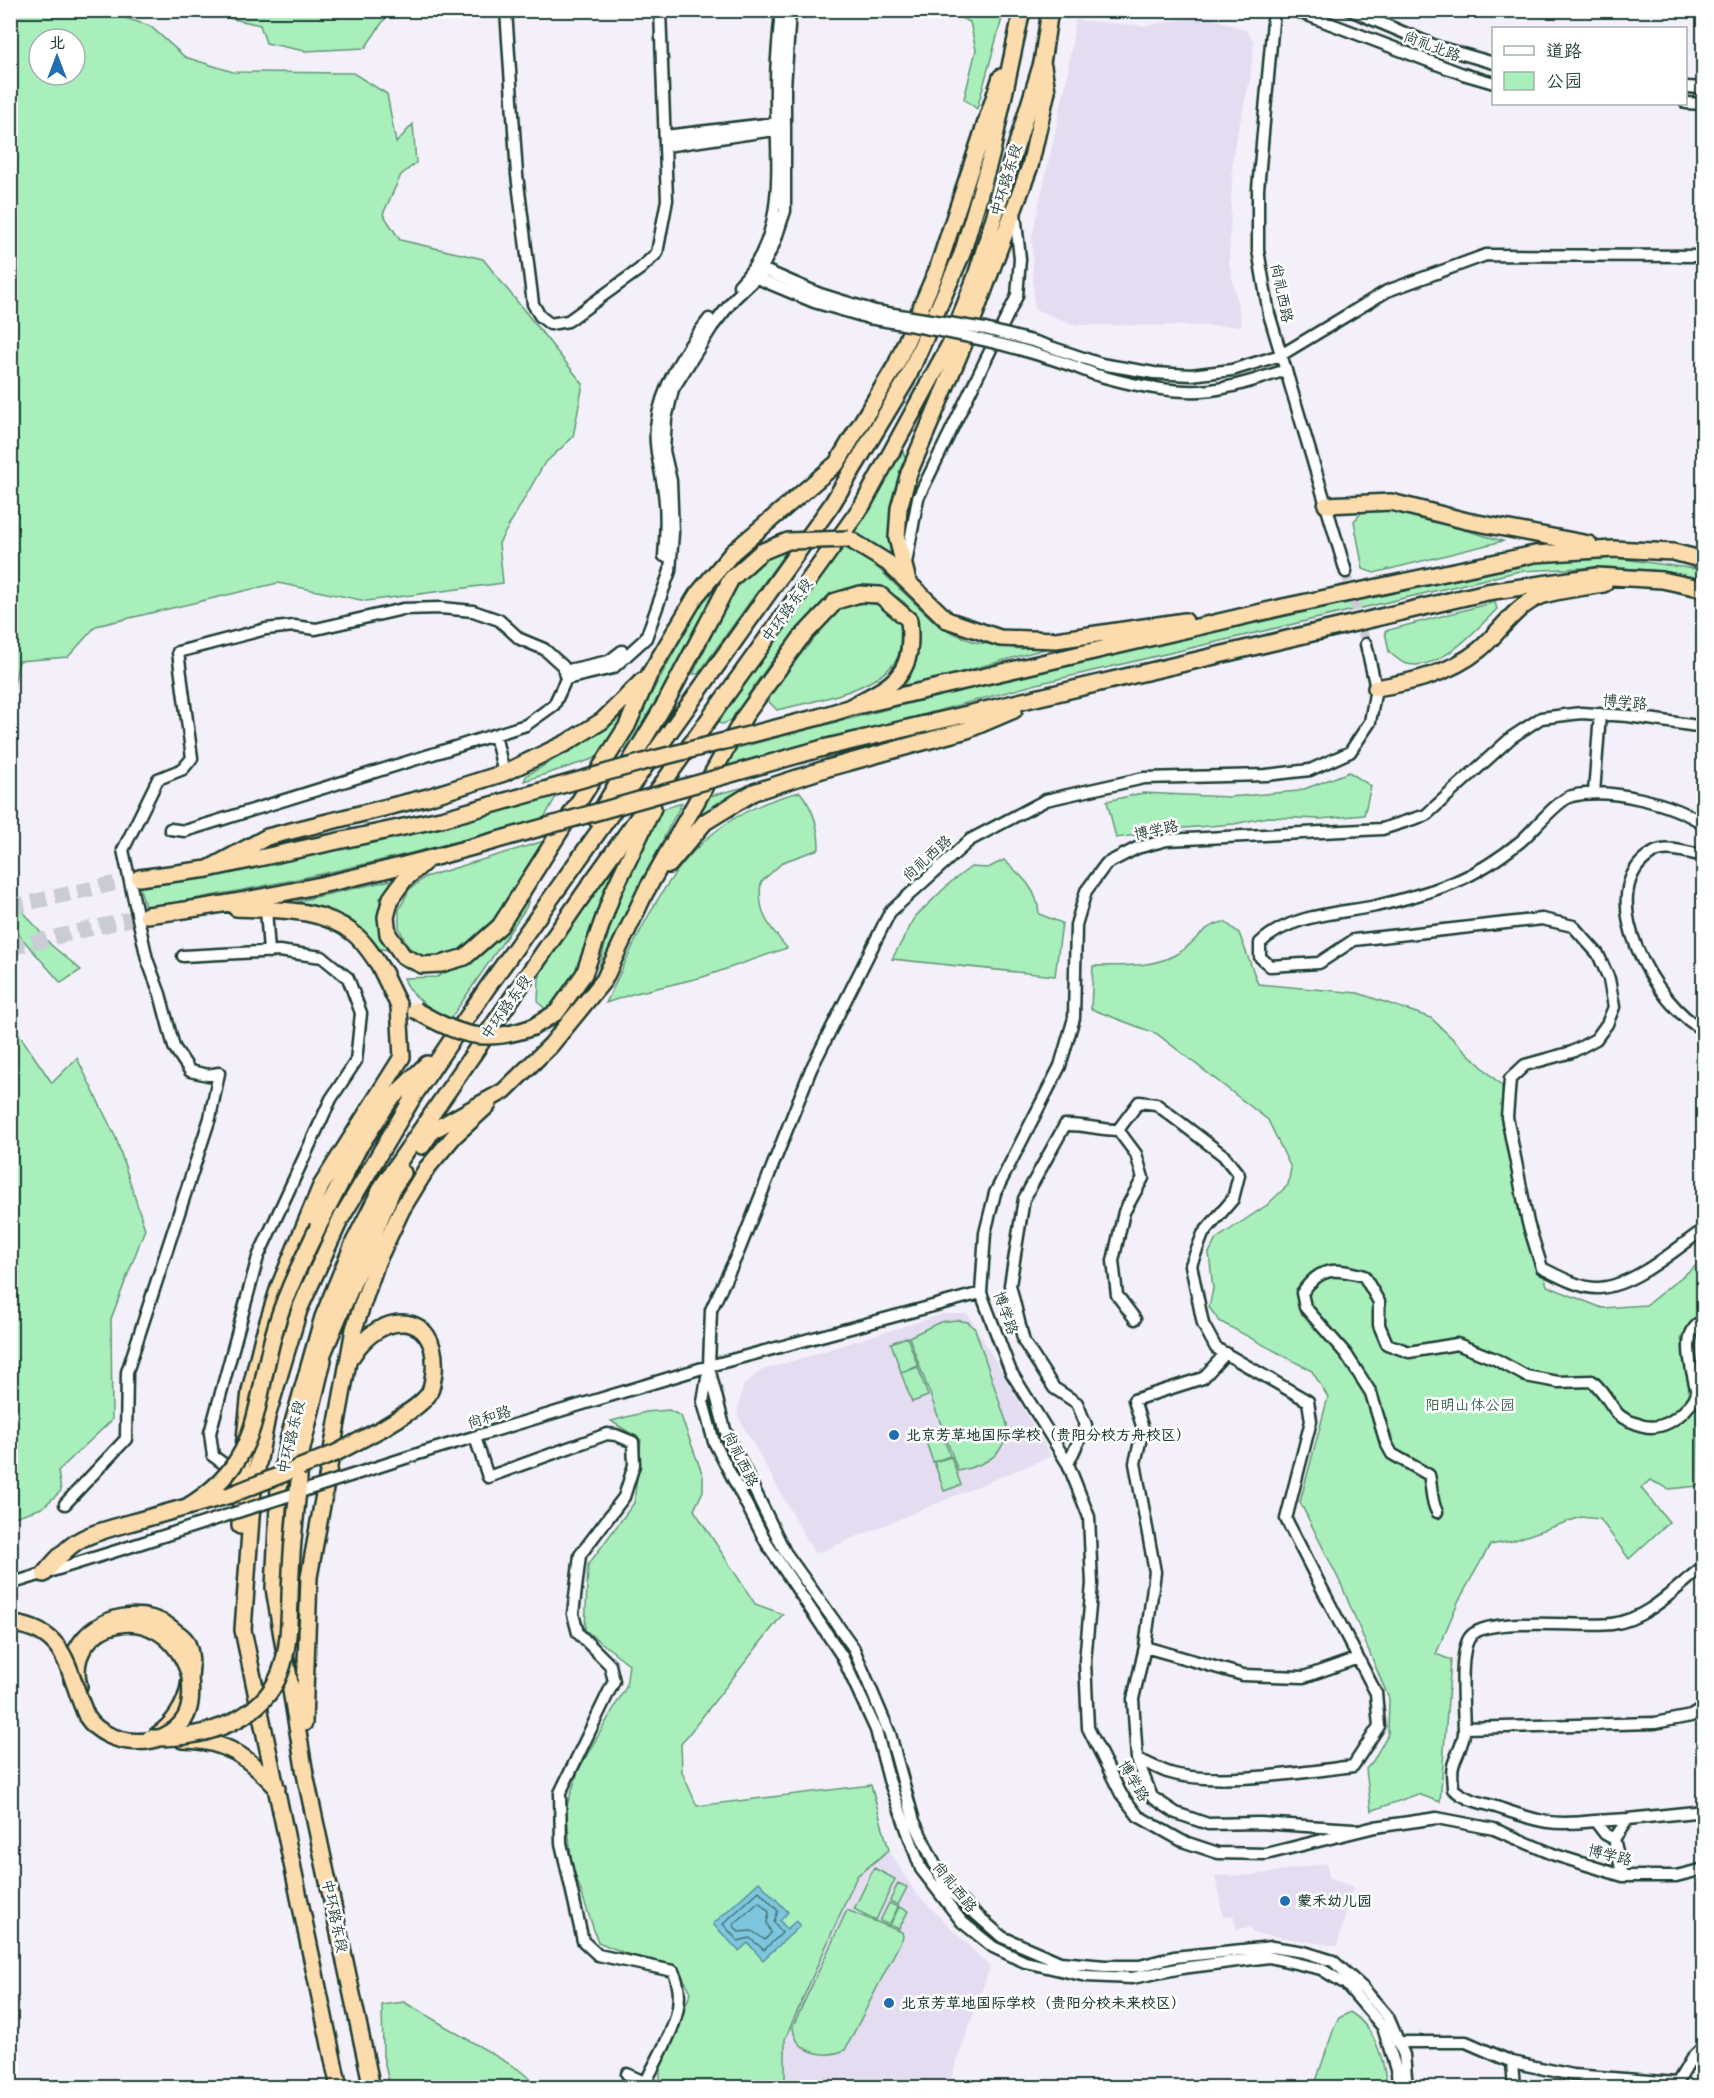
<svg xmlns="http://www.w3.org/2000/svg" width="1714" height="2098" viewBox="0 0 1714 2098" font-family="'Balsamiq Sans','LXGW WenKai TC',sans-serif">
<rect width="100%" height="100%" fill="#f3f0f9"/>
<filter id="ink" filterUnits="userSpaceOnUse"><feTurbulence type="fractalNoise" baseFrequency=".0167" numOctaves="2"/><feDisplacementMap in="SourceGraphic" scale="12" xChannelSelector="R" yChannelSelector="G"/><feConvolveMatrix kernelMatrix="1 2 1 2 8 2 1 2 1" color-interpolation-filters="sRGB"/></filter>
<g filter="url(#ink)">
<path fill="#e4ddf2" d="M1204,15l41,15 9,11 -4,38 -17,75 -4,108 13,64 -167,-1 -41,-16 -2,-73 35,-158 8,-58 70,6z
M943,1314h25l83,142 -236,98 -78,-139 6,-29 17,-15z
M1703,1328v144l-3,-108 -7,-12 2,-15z
M889,1850l26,42 75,75 -42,120h-163v-48l72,-163z
M1327,1863l2,15 24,9 -16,59 -84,-13 -2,-6 -14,2 -4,-14 -10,2 -8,-41 41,-1z"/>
<path fill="#a8efbc" stroke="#649678" stroke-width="1.5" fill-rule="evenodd" d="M11,10l92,1 47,15 35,31 48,15 120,1 34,21 9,49 17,-19 3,39 -15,12 -18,39 17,26 83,19 100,125 -10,53 -29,27 -45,79 4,40 -137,18 -88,-18 -182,43 -28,31 -49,4 -8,38zM39,39h36v36h-36z
M226,11h164l-25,37 -60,3 -39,-8 -6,-18 -31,-7z
M944,11h60l-27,98 -13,-10 12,-49 -6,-28z
M903,452l3,8 -15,46 -1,52 -43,-24z
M1390,509l113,32 -129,32 -11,-4 -9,-48 8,-9z
M839,545l22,7 79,75 34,15 47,7 29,-5 2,3 -149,41c24,-39 25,-91 -30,-99 -13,-2 -28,-2 -40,6 -7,5 -14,13 -20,19 -33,32 -57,68 -81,106l-9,4 -6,-1z
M788,549l-90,125h-5l44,-94 19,-19z
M1616,558l87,12v9l-40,-8 -57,-4 -86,4 -483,113 -314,84 6,-18 279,-72 368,-82 111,-27 54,-7z
M714,590l-4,14 -75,143 -14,3 80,-148z
M860,601c18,3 38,7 42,28 12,57 -85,71 -125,81l-8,-8 2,-13 68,-80z
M1495,602l2,7c-21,21 -59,66 -93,54 -5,-2 -11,-8 -15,-11l-4,-21z
M631,703l-32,54 -75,24 3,-6c38,-20 71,-44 104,-72z
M1349,772l22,14 -7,29 -44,4 -52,-2 -34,7 -50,4 -68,10 -9,-37 36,-8 86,4 70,-6z
M757,784l-47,25 -26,22 18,-33z
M800,792c13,16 19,36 19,57l-36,13 -22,20c-4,31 7,43 26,66l-84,29 -71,17 -26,9c46,-97 78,-184 194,-211z
M557,795l-13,23c-132,37 -264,68 -399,89l-6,-23 225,-40z
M682,803l-13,24 -74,155 28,-102 33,-69z
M541,842l2,4c-16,25 -61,100 -88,109 -9,2 -19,3 -28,4l-19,-12 -9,-19v-18l10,-20 16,-13z
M1004,860c18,16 34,30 35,54l23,9 -7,53 -163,-17 24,-43 35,-34 20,-15 17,1z
M617,861c-16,51 -27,115 -71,149l-8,-8 1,-23 5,-17z
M396,879l-16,19 -1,30 8,22 -10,-2 -50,-37 -29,-10z
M532,891l-6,17 -75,110c-17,-5 -42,-23 -47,-40l33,-1 31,-17 24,-19z
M10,896l41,49 30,25 -20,13 -50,-57z
M1225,922l14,11 19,51 100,9 73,25 71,68 4,46 41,154 55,22 44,-3 57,-45v53l-5,1 -17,24 7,44 10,30 -1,74 -28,3 -19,-9 -9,8 28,34 -40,37 -29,-40 -19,-2 -69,24 -22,4 -32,57 -22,52 15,6 -11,142 -22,-8 -47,17 -5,-42 7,-8 15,-27 1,-35 -48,-115 -41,-82 28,-105 -16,-26 -93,-50 -10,-14 4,-18 -4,-36 7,-14 51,-34 21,-20 3,-17 -23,-48 -111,-86 -66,-25 2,-43c30,-1 61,3 87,-14 18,-11 22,-27 45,-30z
M10,1021l42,62 25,-25 39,80 29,91 -34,90 1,101 -54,51 3,20 -19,17 -31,10z
M956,1320l12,2 7,7 32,95c0,31 -21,41 -49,47l-49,-134 31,-15z
M907,1337l11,29 -17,6 -10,-29z
M918,1367l10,29 -16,6 -11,-29z
M669,1410l12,6 22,60v15l-9,19 61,94 28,10 -102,130 1,28 15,34 174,-21 18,65 -32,26 -72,163v48l-116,1 -9,-4v-14l31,-78 -14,-25 -50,-13 -29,-12 -26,-77 -6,-57 13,-39 47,-82 3,-23 -44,-34 3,-65 46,-62 7,-63 -30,-19 35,-9z
M940,1427l10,29 -17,6 -10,-29z
M951,1457l10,28 -17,6 -10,-29z
M874,1868l21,11 -19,41 -22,-11z
M898,1883l9,4 -9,18 -8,-4z
M889,1903l9,4 -9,18 -9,-4z
M899,1907l9,4 -9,18 -9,-4z
M847,1910l55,22 1,5 -58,113c-21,9 -51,3 -52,-24z
M404,2002l114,67 22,18h-150l-7,-31 -1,-51z
M1350,2012c25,15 34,49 37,75h-73l20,-59 5,-10z"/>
<path fill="#7ec6de" stroke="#588f9a" stroke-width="1.5" d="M759,1882l29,30 -8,9 7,8 9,-8 4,5 -37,34 -15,-17 -9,8 -26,-27z"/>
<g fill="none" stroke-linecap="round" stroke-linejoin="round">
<path stroke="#457478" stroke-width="1.5" d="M759,1891l19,20 -4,11 8,11 -18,17 -14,-12 -12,3 -15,-17z
M759,1902l10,10 -2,11 4,10 -6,7 -13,-9 -13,1 -6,-7z"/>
<path stroke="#c9ccd2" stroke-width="10" stroke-dasharray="10 5" stroke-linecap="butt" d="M1346,572l20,72"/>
<path stroke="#c9ccd2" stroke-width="15" stroke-dasharray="15 8" stroke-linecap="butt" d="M10,907l129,-29
M10,948l137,-33"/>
<defs>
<path id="minor" d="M506,10l11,165 16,129 7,12 10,8 18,-3 72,-52 17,-16 10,-53 -7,-190
M1274,10l-16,179v61l11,64 77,258
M1294,10l169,64 31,9
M1350,10l88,37 56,16
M1686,87l18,1
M1686,103l18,1
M665,136l118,-14
M666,146l115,-17
M755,266l65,28 55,17
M752,276l62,26 55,16
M739,285c53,-52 35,-134 37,-201 0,-25 3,-49 5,-74
M1101,364l53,9 37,2 41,-5 49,-15 106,-64 99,-36 218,1
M1094,374c30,9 61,16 92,17 33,2 69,-11 100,-21
M664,556c2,-23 3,-47 -1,-70 -3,-20 -9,-39 -7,-60 5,-40 29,-76 53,-107
M906,563l12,-65 99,-202 3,-37 -5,-46
M1366,644l10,44 -6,34 -20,30 -40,18 -44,5 -122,3 -98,22 -76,40 -80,72 -79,157 -73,184 -27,57 -2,56 -6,36 11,40 53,102 75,112 34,74 13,50 32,89 41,53 31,25 32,15 61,14 46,2 50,-10 87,-11 52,12 25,15 37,43 14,46 1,15
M564,671l45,-10 13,-10
M566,679l47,-11 33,-30 24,-67 3,-38 -2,-52 -7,-30 2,-32 7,-30 39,-62 22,-28 24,-23 16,-32 11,-33v-123l5,-78
M1704,727l-76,-11 -47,-3 -40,5 -29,19 -86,78 -44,14 -215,11 -30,8 -31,16 -20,27 -10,34 -2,93 -14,48 -65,127 -10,40 -4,60 30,79 57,92 21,53 3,67 -7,77 3,67 33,66 17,22 44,25 36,12 48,1 109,-27 62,-9 57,11 61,26 68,21h53l28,-7
M495,735l9,38
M1594,793l6,-79
M1704,824c-32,-21 -95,-37 -132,-28 -14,3 -39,35 -51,45 -21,17 -42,31 -66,41 -24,10 -54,18 -79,24 -40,8 -85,8 -116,37v14l10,9 49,-3 35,-23 188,-21 31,7 25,28 11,25 5,28 -7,17 -11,15 -24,13 -47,13 -15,14 -3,38 21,106 14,45c16,8 39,21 57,20 35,-2 77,-39 105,-59
M1704,856c-15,-3 -37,-11 -51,-3 -64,37 3,154 51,177
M266,909l3,43
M183,956l96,-5 43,6 26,21 13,35 -5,48 -25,38 -73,158 -48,176 3,23 22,16
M1118,1130l21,-28 17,2 67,51 16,20 -6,24 -30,35 -12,31 12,59 13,24 92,53 3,20 -25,98 90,174 3,33 -26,40c-48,6 -141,21 -186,6 -10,-4 -20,-9 -30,-13
M1226,1353l-23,25 -69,22 9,29 -8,34 20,109 -10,75 -12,52 4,60 15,38 24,16 32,11 52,-1 93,6
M710,1372l15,58 60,122 68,95 37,87 24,87 32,67 56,49 58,25 45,4h35l34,-9 98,-10 32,5 29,9 30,27 25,29 16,38 3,33
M475,1437l13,40 119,-43 9,1 17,7 1,23 -10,32 -44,58 -7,59 5,19 32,32 4,16 -54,112 1,50 22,98 15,14 75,16c19,37 -12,78 -27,111
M424,1452l285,-86 272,-73
M1068,1464l18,-39 -9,-22 -23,-15 -30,-46 -14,-57 14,-86 41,-74c18,-1 34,5 53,5l18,24 7,24 -19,34 -11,49 4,34 18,24
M65,1504l61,-65 1,-67 83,-254 9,-45 -11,2 -18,-4 -16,-24 -14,-53 -13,-35 -24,-109 35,-71 25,-10 9,-11 -14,-106 88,-23 28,-3 22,3 87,-20 38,-1 32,3 26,9 21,19 24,10 19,17 3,13 -12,26 -28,20 -341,106 -15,-2
M1437,1512c-6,-10 -5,-25 -8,-37l-37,-21 -6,-11 -15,-50 -25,-39 -41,-47 -3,-14c18,-27 33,-25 62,-17l15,26v23l8,19 22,8 48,-8 38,15 31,17 32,6 34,-1c12,10 16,21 26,33 4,4 11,7 17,9 25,12 48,-6 62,-28 -3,-22 -20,-63 7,-74
M10,1584l119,-37
M1145,1647l98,28 61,2 54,-19
M1464,1728l191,-5 36,-7 13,-8
M1595,1821l33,-2
M1614,1839l-9,-5 -10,-13c-45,5 -55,1 -96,-13 -18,-6 -32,-7 -46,-19 0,-7 -2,-16 0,-23 3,-12 11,-22 11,-34 0,-21 -6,-79 6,-95 15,-22 114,-9 142,-13 37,-5 64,-37 92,-58
M1623,1876l-9,-37 14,-20 76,-8
M1398,2042h68l46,20 61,13 103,8
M1512,2062l2,26
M627,2074l31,14
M1675,2087l17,-29 12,-12"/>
<path id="highway" d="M1326,505l65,-3 76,19 122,23
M849,539l39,24 59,57 53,18 56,2 129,-19
M908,581l-11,-43 2,-30 10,-35 56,-132 65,-175 17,-75 -4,-25
M1376,688c36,-6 73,-14 103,-38 21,-17 34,-43 62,-54 19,-7 43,-8 63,-12
M819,717l29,-9 435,-101 252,-53 78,-5 60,3 31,8
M823,748l664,-156 110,-16 65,4 42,9
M596,819l70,-117 65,-123 30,-27
M428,859l-24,21 -13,18 -5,19 2,17 15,22 19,9 19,-1 24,-7 35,-31 127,-200 22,-51 47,-79 37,-44 104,-89 59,-98 41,-95 64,-193
M669,865l36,-43 49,-30 74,-24 139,-38 47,-20
M208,869l59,-32 161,-40 76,-24 62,-30 36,-22 40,-40
M139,878l69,-9 237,-51
M236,908c40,2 84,-1 117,25 13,10 23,28 32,41
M147,915c117,-14 233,-42 347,-74
M533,1027l24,-15 27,-38 29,-82 40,-84
M422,1146l10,-15 72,-40 47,-46 53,-65 41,-87 99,-176 56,-78 36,-38 24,-7 20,1 29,25c6,57 -15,64 -61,88
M318,1227l40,-78 32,-49 37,-36
M352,1356c28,-46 87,-47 82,16 -1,7 -2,18 -6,23 -11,14 -30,23 -45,33
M316,1370l78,-184 9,-13
M299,1478l1,-21 23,-97
M240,1526l2,-59 8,-76 13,-54 16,-50 42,-101 81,-129 -3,-51 -19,-39
M44,1574c28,-34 36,-37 78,-49
M72,1680c0,-11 0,-22 5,-31 19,-35 70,-44 99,-17 3,2 8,6 10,9 7,14 5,31 3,45 -3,19 -16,39 -32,49
M79,1686c-17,-65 84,-96 111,-10
M304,1723l5,-146 45,-248 23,-67 25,-53 25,-41 28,-33 33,-30
M182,1740c45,0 66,17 95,48
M339,2088l-96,-458 10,-140 14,-73 32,-107 41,-90 75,-126 72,-106 345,-484 75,-125 55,-125 29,-98 31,-146
M372,2088l-67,-314 -31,-186 5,-101 10,-50 34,-120 31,-75 29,-57 211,-306 268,-373 88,-162 26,-68 66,-213 8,-53"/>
</defs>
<use href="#minor" stroke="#1f3d34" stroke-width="15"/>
<use href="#highway" stroke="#1f3d34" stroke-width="20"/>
<use href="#minor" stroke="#fff" stroke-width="10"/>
<use href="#highway" stroke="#fcdcac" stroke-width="15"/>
<defs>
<path id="minor-bridge" d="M875,311l110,18 51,13 65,22
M869,318c76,13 153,27 225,56
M129,1547l295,-95"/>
<path id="highway-bridge" d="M761,552l27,-11 61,-2
M445,818l209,-59 165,-42
M494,841l329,-93
M415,1010c44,25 68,35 118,17
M185,1508c77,-45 68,-99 89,-175 10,-37 28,-72 44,-106
M122,1525l108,-30 106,-42 47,-25
M13,1624c57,7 54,50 74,93 20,31 78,34 98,1 7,-12 6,-28 5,-42
M150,1738c52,1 117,-16 133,-74 8,-29 6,-62 8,-92 1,-30 5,-61 8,-91"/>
</defs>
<use href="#minor-bridge" stroke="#1f3d34" stroke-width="15" stroke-linecap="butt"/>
<use href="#highway-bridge" stroke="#1f3d34" stroke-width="20" stroke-linecap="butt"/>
<use href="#minor-bridge" stroke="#fff" stroke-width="10"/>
<use href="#highway-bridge" stroke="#fcdcac" stroke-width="15"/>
</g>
</g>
<g fill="#1f6fb2" stroke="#fff" stroke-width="2">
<circle cx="894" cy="1435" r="6"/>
<circle cx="1285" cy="1901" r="6"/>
<circle cx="889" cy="2003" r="6"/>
</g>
<g text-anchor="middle" stroke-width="5" stroke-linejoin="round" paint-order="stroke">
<g font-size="15" fill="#1f3d34" stroke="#fff">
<text transform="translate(1432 46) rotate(21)" y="5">尚礼北路</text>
<text transform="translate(1006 180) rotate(-73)" y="5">中环路东段</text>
<text transform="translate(1282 293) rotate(79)" y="5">尚礼西路</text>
<text transform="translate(787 610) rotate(-54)" y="5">中环路东段</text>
<text transform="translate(1625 702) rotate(5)" y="5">博学路</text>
<text transform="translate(1156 830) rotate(-12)" y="5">博学路</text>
<text transform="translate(927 858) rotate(-42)" y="5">尚礼西路</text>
<text transform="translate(506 1007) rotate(-55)" y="5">中环路东段</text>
<text transform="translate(1006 1313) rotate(70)" y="5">博学路</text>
<text transform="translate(489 1417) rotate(-17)" y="5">尚和路</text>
<text transform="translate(291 1437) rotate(-77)" y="5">中环路东段</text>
<text transform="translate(741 1459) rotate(64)" y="5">尚礼西路</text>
<text transform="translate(1134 1781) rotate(59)" y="5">博学路</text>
<text transform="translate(1610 1855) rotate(14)" y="5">博学路</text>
<text transform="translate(955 1887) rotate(51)" y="5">尚礼西路</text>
<text transform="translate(335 1916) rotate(78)" y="5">中环路东段</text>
</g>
<g font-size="15" fill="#3a614f" stroke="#fff">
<text x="1470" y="1410">阳明山体公园</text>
</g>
<g font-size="15" font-weight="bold" fill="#1f3d34" stroke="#fff" text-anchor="start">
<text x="906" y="1440">北京芳草地国际学校（贵阳分校方舟校区）</text>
<text x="1297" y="1906">蒙禾幼儿园</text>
<text x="901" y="2008">北京芳草地国际学校（贵阳分校未来校区）</text>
</g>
</g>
<rect width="1714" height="2098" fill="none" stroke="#fff" stroke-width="36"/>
<rect x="18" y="18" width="1678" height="2062" fill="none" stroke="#1f3d34" stroke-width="2" filter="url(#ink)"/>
<rect x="1492" y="27" width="195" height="78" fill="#ffffff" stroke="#a5b1ae" stroke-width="1.5"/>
<rect x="1504" y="46" width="30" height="9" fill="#ffffff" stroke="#a5b1ae" stroke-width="1.5"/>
<text x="1546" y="57" font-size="18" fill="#1f3d34">道路</text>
<rect x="1504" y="72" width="30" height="18" fill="#a8efbc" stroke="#a5b1ae" stroke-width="1.5"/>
<text x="1546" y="87" font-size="18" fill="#1f3d34">公园</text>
<g transform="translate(57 57)"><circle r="28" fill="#ffffff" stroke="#a5b1ae" stroke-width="1.5"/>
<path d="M0-4.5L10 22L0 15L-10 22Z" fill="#1f6fb2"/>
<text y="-9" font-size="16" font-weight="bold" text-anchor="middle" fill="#1f3d34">北</text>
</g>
</svg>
